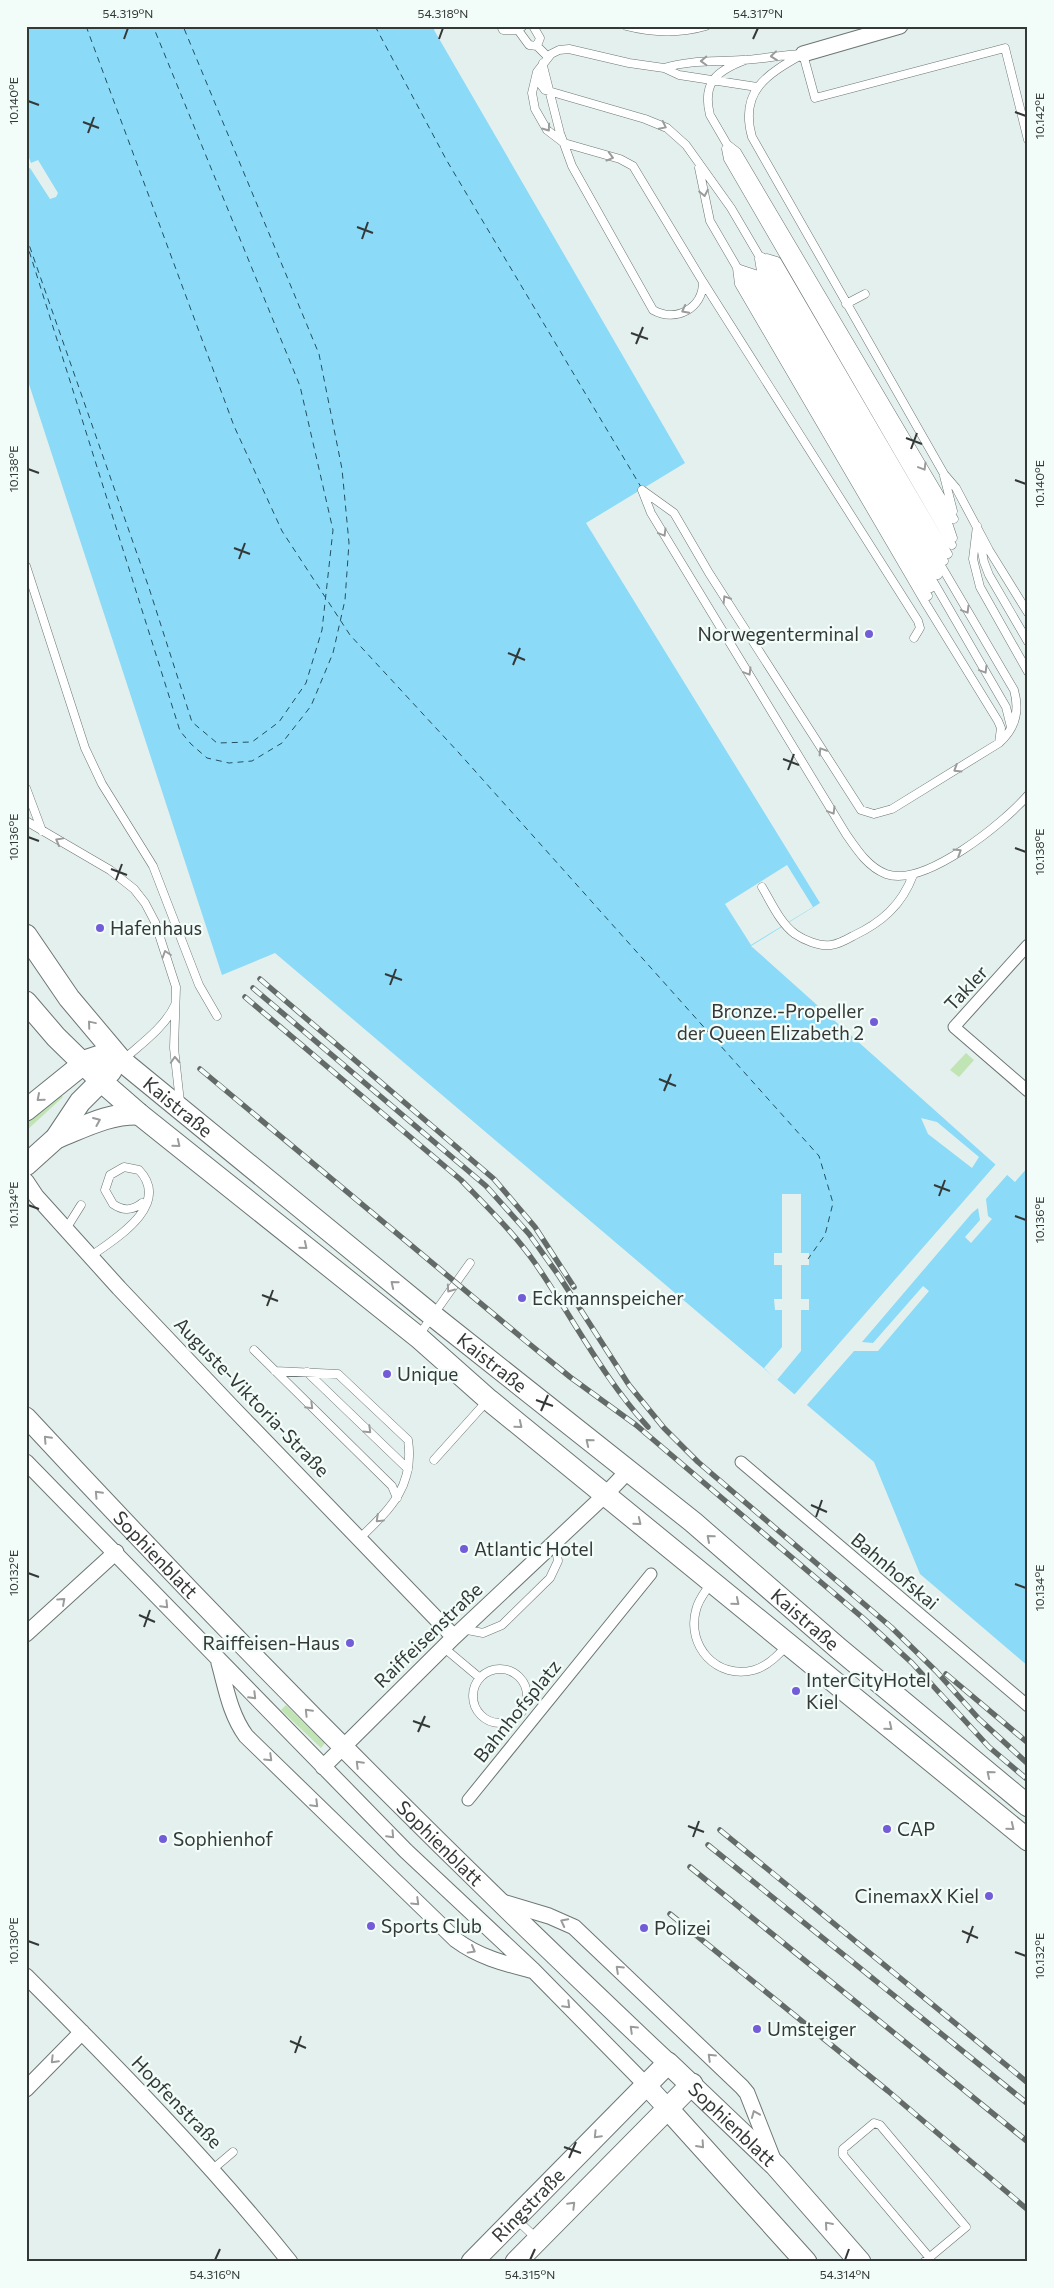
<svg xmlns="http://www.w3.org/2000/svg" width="1054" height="2288" viewBox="0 0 1054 2288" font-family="Commissioner,sans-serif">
<rect width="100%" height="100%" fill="#e4f0ed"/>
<path fill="#c0e4b3" d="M966,1053l8,7 -15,17 -9,-7z
M59,1093l4,4 -37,34v-9z
M286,1705l39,38 -4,5 -40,-38z"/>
<path fill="#8bdaf7" d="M26,26h410l-2,4 251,433 -99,60 234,380 -69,43 264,236 13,-15v499l-108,-92 -46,-112 -599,-509 -53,22 -196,-600v-206l4,-1 20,31 6,-2 2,-4 -20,-33 -7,3 -5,-13z"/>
<path fill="#e4f0ed" d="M787,865l26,42 -62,38 -26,-41z
M921,1118l16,4 42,35 -7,11 -44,-34z
M996,1164l12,10 -22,25 2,17 4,3 -21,24 -6,-6 15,-17 -2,-12 -6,5 -110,129 11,1 50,-57 6,5 -51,60h-24l-48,55 -12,-11z
M782,1194h19v59h8v12h-8v34h8v11h-8v41l-24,29 -13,-12 18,-21v-37h-7l-1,-11h8v-34h-8v-12h8z"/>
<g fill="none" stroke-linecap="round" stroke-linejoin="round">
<path stroke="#235060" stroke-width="1" stroke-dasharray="6 5" stroke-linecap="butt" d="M86,26l148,400 48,105 68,104 109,118 360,403 14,47 -8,32 -17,24
M375,26l72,135 194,326
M26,236l123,352 43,134 25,21 35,-1 27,-20 27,-39 16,-53 11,-100 -33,-144 -147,-360
M26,241l154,490 11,13 16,14 22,5 23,-2 30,-18 29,-37 22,-53 12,-53 4,-57 -7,-74 -23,-115 -136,-328"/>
<defs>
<path id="service" d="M501,26l2,4h15l5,-4
M533,26l7,12 -3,8
M626,26c27,7 53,8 80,0
M518,30l11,15 8,1 11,11
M803,54c-36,20 -64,37 -51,83l192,337 12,14 33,62 39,63
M803,54l12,44 190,-50 23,92
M745,60c-29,11 -43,23 -35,55l238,408 5,15
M543,63l-4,19 6,8 100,29 22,9 19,17 45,63 283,482c6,21 1,39 -15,53l-107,66 -18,5 -13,-4 -152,-237 -35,-60 -32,-23
M543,66l17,67 12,33 81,144c23,13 50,-2 50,-28l-70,-116 -13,-7 -56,-16 -17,-13 -12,-21 -3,-16 5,-21 14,-18 8,-4 10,-1 60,14 35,5 15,7 78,12
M664,68c25,-8 52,-6 78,-8 20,-1 39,-5 59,-6
M728,145l9,7 217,367
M726,149l2,10 224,386
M699,168l11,53 218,375
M762,257l10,7 172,297
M767,258l10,3 171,293
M759,259l2,12 177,304
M737,268l2,16 187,320 72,117 3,7 -2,15
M737,268l18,6 251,433 5,20
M743,272l7,6 181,310
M703,282l215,339 2,7 -6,10
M846,304l19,-10
M944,476l9,35
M642,490l9,23 195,321c11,16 22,33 40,40 38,14 118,-51 142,-79
M977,526l-4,33 7,28 48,85
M979,536l5,26 5,13 39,67
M26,566l59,182 17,36 51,82 46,119 18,31
M26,788l16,43
M26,821l84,49 24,19 11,14 10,19 21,65 -2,61 6,54
M762,887c9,15 18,36 33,47 9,6 25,13 36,11 8,-1 15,-5 22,-9 28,-13 49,-31 60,-61
M123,1060c18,-16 42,-33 52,-55
M66,1229l15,-24
M91,1256c24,-17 81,-51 48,-86l-15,-3 -14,8 -5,15 8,14c10,7 19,7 29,-1
M419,1335l51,-72
M254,1350l138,136 5,12
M275,1371l63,3 70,66c7,46 -18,69 -48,98
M307,1372l101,97
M434,1460l53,-59
M711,1583c-6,9 -13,17 -15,27 -10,36 21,70 58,60 14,-4 24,-14 33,-25
M462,1629l21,4 19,-8 48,-47 8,-17 -3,-18
M443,1647l37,31
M473 1696a27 27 0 1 1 54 0a27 27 0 1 1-54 0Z
M213,2169l20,-17
M517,2220l20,19
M924,2262l42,-35 -86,-102 -6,-2 -31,26v6l86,102"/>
<path id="pedestrian" d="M1028,945l-74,82 74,64
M741,1462l287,244
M468,1800l183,-226"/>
<path id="minor" d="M803,54l97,-28
M26,1181l10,15 83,92 111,117 224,232
M26,1462l380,389 127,119 113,115
M26,1634l90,-82
M219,1663c7,25 11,51 27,73l210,204c23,17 47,23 74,30
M323,1767l131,-130 151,-142 22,-23
M499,1901l50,15 25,11 168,160 5,6 26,66
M26,1976c92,92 183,185 264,286
M26,2089l56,-57"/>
<g id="tertiary">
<path id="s1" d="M26,1417c207,223 421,438 642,646"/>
<path d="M646,2085l22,24"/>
</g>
<g id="secondary">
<path id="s2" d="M26,935l43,63 53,63 310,254 261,207 145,126 190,158"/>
<path d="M26,1002l30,35 45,44 38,33 279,223 71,63 539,440"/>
<path d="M26,1110l62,-50 12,-4 22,5"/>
<path d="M56,1138c28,-11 53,-25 83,-24"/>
<path d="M26,1165l30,-27 24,-36 31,-31"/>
<path d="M668,2109l138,153"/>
<path id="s3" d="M472,2262l196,-199 108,103 84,96"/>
<path d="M516,2262l176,-178"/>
</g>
</defs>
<use href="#service" stroke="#6c7674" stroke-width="9"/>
<use href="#pedestrian" stroke="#6c7674" stroke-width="13"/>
<use href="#minor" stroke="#6c7674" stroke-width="17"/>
<use href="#tertiary" stroke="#6c7674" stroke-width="21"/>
<use href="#secondary" stroke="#6c7674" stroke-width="23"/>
<use href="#service" stroke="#fff" stroke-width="8"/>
<use href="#pedestrian" stroke="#fff" stroke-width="11"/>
<use href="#minor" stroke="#fff" stroke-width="15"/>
<use href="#tertiary" stroke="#fff" stroke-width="19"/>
<use href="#secondary" stroke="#fff" stroke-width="21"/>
<defs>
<path id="rail" d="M260,979l234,200 41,48 39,60
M253,988l233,198 43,48 30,42 70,109 35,43 34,34 193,165 45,44 43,48 49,45
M245,997l216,183c26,27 53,53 74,83 38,55 68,115 113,164
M200,1069l327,273 43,35 66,48 227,193 49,45 77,84 39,33
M946,1674l82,69
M720,1830l308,253
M708,1845l320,259
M690,1867l338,275
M670,1914l218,177 140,119"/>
</defs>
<use href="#rail" stroke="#646a68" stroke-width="5.5"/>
<use href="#rail" stroke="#f2fdfa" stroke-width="4" stroke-dasharray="11" stroke-linecap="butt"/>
</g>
<defs><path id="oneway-chevron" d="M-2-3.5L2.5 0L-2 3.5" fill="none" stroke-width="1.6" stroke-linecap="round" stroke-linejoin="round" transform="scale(1.25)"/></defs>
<g stroke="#9a9c9b">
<use href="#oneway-chevron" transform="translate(774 56) rotate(174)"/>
<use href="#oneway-chevron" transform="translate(704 61) rotate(178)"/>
<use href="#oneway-chevron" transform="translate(663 126) rotate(26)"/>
<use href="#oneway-chevron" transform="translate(547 128) rotate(54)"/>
<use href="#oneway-chevron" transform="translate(610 157) rotate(15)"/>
<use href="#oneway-chevron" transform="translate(704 193) rotate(79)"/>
<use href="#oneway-chevron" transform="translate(685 310) rotate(152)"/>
<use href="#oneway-chevron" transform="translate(923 467) rotate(59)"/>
<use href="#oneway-chevron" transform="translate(663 533) rotate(59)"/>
<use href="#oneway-chevron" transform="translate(726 599) rotate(-122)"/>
<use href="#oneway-chevron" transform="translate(966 610) rotate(59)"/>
<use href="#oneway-chevron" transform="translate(984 670) rotate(59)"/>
<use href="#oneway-chevron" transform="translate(748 672) rotate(59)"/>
<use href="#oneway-chevron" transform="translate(822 751) rotate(-122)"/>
<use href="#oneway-chevron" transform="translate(957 769) rotate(148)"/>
<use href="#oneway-chevron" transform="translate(832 811) rotate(59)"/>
<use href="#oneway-chevron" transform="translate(59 841) rotate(-151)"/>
<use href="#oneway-chevron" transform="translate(958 852) rotate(-32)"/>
<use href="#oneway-chevron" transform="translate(166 954) rotate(-108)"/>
<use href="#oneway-chevron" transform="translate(91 1024) rotate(-130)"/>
<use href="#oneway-chevron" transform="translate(175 1060) rotate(-93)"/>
<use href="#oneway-chevron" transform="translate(40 1098) rotate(139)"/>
<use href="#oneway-chevron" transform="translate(97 1121) rotate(-23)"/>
<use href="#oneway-chevron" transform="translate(177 1144) rotate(39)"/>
<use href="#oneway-chevron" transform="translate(304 1246) rotate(39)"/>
<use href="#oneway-chevron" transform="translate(394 1284) rotate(-141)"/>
<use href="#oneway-chevron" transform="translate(450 1289) rotate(125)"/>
<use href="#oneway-chevron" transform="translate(310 1406) rotate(45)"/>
<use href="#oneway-chevron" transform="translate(519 1425) rotate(39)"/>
<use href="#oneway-chevron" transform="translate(368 1430) rotate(44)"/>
<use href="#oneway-chevron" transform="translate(47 1439) rotate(-133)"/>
<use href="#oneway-chevron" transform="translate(589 1442) rotate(-141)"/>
<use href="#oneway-chevron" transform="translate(98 1494) rotate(-133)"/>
<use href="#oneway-chevron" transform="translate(379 1519) rotate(136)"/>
<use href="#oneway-chevron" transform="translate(638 1522) rotate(39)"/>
<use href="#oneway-chevron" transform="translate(710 1538) rotate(-139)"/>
<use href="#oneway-chevron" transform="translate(62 1601) rotate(-42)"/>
<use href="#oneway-chevron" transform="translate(736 1602) rotate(40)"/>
<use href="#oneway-chevron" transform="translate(165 1605) rotate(46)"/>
<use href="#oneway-chevron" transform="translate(253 1696) rotate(45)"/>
<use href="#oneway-chevron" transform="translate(308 1712) rotate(-134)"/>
<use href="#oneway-chevron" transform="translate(889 1727) rotate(39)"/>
<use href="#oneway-chevron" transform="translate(269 1758) rotate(44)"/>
<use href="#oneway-chevron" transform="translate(359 1764) rotate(-135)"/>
<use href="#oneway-chevron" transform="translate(990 1774) rotate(-140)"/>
<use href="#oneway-chevron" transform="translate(315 1804) rotate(45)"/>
<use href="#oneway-chevron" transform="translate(1011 1827) rotate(39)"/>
<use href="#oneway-chevron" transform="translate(391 1835) rotate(47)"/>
<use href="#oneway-chevron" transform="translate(416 1902) rotate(44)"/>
<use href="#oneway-chevron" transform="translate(564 1922) rotate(-153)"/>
<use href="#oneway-chevron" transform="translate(472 1950) rotate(29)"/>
<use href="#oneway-chevron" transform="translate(619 1969) rotate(-137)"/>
<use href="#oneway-chevron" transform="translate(567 2005) rotate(45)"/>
<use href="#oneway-chevron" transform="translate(633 2029) rotate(-136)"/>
<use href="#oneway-chevron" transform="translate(711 2057) rotate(-136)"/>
<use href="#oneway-chevron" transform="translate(54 2060) rotate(135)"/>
<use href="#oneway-chevron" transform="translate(755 2114) rotate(-112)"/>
<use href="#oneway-chevron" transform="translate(597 2135) rotate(134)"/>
<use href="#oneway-chevron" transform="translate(701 2145) rotate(48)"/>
<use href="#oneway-chevron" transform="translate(572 2205) rotate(-45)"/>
<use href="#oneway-chevron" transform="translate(828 2225) rotate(-131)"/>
</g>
<path fill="none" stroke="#343837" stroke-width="2" d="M124,39l4,-11M439,39l4,-11M753,39l5,-11M28,101l11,4M1015,112l11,4M83,122l16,6M88,133l6,-16M357,227l16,6M362,239l6,-17M631,333l17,6M636,344l7,-17M906,438l16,6M911,449l6,-16M28,469l11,4M1015,480l11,4M234,548l16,6M239,559l6,-16M508,653l17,7M513,665l7,-17M783,759l16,6M788,770l6,-16M28,837l11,4M1015,848l11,4M111,869l16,6M116,880l6,-16M385,974l17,6M390,985l6,-16M659,1079l17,7M664,1091l7,-17M934,1185l16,6M939,1196l6,-16M28,1205l11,4M1015,1216l11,4M262,1295l16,6M267,1306l6,-16M536,1400l17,6M541,1411l7,-16M811,1505l16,7M816,1517l6,-17M28,1573l11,4M1015,1584l11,4M139,1615l16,7M144,1627l6,-17M413,1721l17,6M418,1732l7,-16M688,1826l16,6M693,1837l6,-16M962,1931l16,7M28,1941l11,4M967,1943l6,-17M1015,1952l11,4M290,2041l16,7M295,2053l6,-17M564,2147l17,6M569,2158l7,-16M215,2260l5,-11M530,2260l5,-11M845,2260l4,-11"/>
<g fill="#735cd7" stroke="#f2fdfa" stroke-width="2">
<circle cx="869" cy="634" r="5"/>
<circle cx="100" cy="928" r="5"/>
<circle cx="874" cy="1022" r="5"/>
<circle cx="522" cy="1298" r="5"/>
<circle cx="387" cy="1374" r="5"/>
<circle cx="464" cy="1549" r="5"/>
<circle cx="350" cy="1643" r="5"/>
<circle cx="796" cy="1691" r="5"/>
<circle cx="887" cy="1829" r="5"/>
<circle cx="163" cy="1839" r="5"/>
<circle cx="989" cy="1896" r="5"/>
<circle cx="371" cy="1926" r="5"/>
<circle cx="644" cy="1928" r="5"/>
<circle cx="757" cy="2029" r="5"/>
</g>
<g text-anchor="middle" stroke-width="4.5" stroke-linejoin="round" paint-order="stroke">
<g font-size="19" fill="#343837" stroke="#f2fdfa" text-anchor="start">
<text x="859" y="641" text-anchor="end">Norwegenterminal</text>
<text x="110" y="935">Hafenhaus</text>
<text x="864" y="1018" text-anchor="end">Bronze.-Propeller<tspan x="864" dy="22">der Queen Elizabeth 2</tspan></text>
<text x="532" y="1305">Eckmannspeicher</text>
<text x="397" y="1381">Unique</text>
<text x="474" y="1556">Atlantic Hotel</text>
<text x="340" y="1650" text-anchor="end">Raiffeisen-Haus</text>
<text x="806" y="1687">InterCityHotel<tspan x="806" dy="22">Kiel</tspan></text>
<text x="897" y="1836">CAP</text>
<text x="173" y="1846">Sophienhof</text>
<text x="979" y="1903" text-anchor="end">CinemaxX Kiel</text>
<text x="381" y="1933">Sports Club</text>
<text x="654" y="1935">Polizei</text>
<text x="767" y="2036">Umsteiger</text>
</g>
<g font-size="19" fill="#343837" stroke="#f2fdfa">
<text transform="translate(966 988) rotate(-47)" y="7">Takler</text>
<text dy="7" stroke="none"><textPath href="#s2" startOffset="231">Kaistraße</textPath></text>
<text dy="7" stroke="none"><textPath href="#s2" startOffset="636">Kaistraße</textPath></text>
<text transform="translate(252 1397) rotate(46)" y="7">Auguste-Viktoria-Straße</text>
<text dy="7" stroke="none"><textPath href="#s1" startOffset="189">Sophienblatt</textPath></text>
<text transform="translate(895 1571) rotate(40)" y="7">Bahnhofskai</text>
<text dy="7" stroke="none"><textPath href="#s2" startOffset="1041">Kaistraße</textPath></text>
<text transform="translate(428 1635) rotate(-44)" y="7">Raiffeisenstraße</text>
<text transform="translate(517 1711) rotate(-51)" y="7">Bahnhofsplatz</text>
<text dy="7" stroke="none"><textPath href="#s1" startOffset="594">Sophienblatt</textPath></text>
<text transform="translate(177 2102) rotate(46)" y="7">Hopfenstraße</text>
<text dy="7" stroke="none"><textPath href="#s3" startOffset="368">Sophienblatt</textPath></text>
<text dy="7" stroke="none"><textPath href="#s3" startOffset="80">Ringstraße</textPath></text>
</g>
</g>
<rect width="1054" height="2288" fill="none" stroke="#f2fdfa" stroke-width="55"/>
<rect x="28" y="28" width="998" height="2232" fill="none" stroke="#343837" stroke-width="2"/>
<g font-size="12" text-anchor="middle" fill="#343837">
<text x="128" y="18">54.319°N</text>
<text x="443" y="18">54.318°N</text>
<text x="758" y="18">54.317°N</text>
<text transform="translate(14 101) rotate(-90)" y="4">10.140°E</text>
<text transform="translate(1040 116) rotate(-90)" y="4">10.142°E</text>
<text transform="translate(14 469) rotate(-90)" y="4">10.138°E</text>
<text transform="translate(1040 484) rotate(-90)" y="4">10.140°E</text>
<text transform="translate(14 837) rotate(-90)" y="4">10.136°E</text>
<text transform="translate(1040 852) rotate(-90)" y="4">10.138°E</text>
<text transform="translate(14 1205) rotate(-90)" y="4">10.134°E</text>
<text transform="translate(1040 1220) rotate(-90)" y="4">10.136°E</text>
<text transform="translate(14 1573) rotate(-90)" y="4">10.132°E</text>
<text transform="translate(1040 1588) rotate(-90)" y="4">10.134°E</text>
<text transform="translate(14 1941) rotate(-90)" y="4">10.130°E</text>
<text transform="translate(1040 1956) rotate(-90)" y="4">10.132°E</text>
<text x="215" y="2279">54.316°N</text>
<text x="530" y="2279">54.315°N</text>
<text x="845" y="2279">54.314°N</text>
</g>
</svg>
